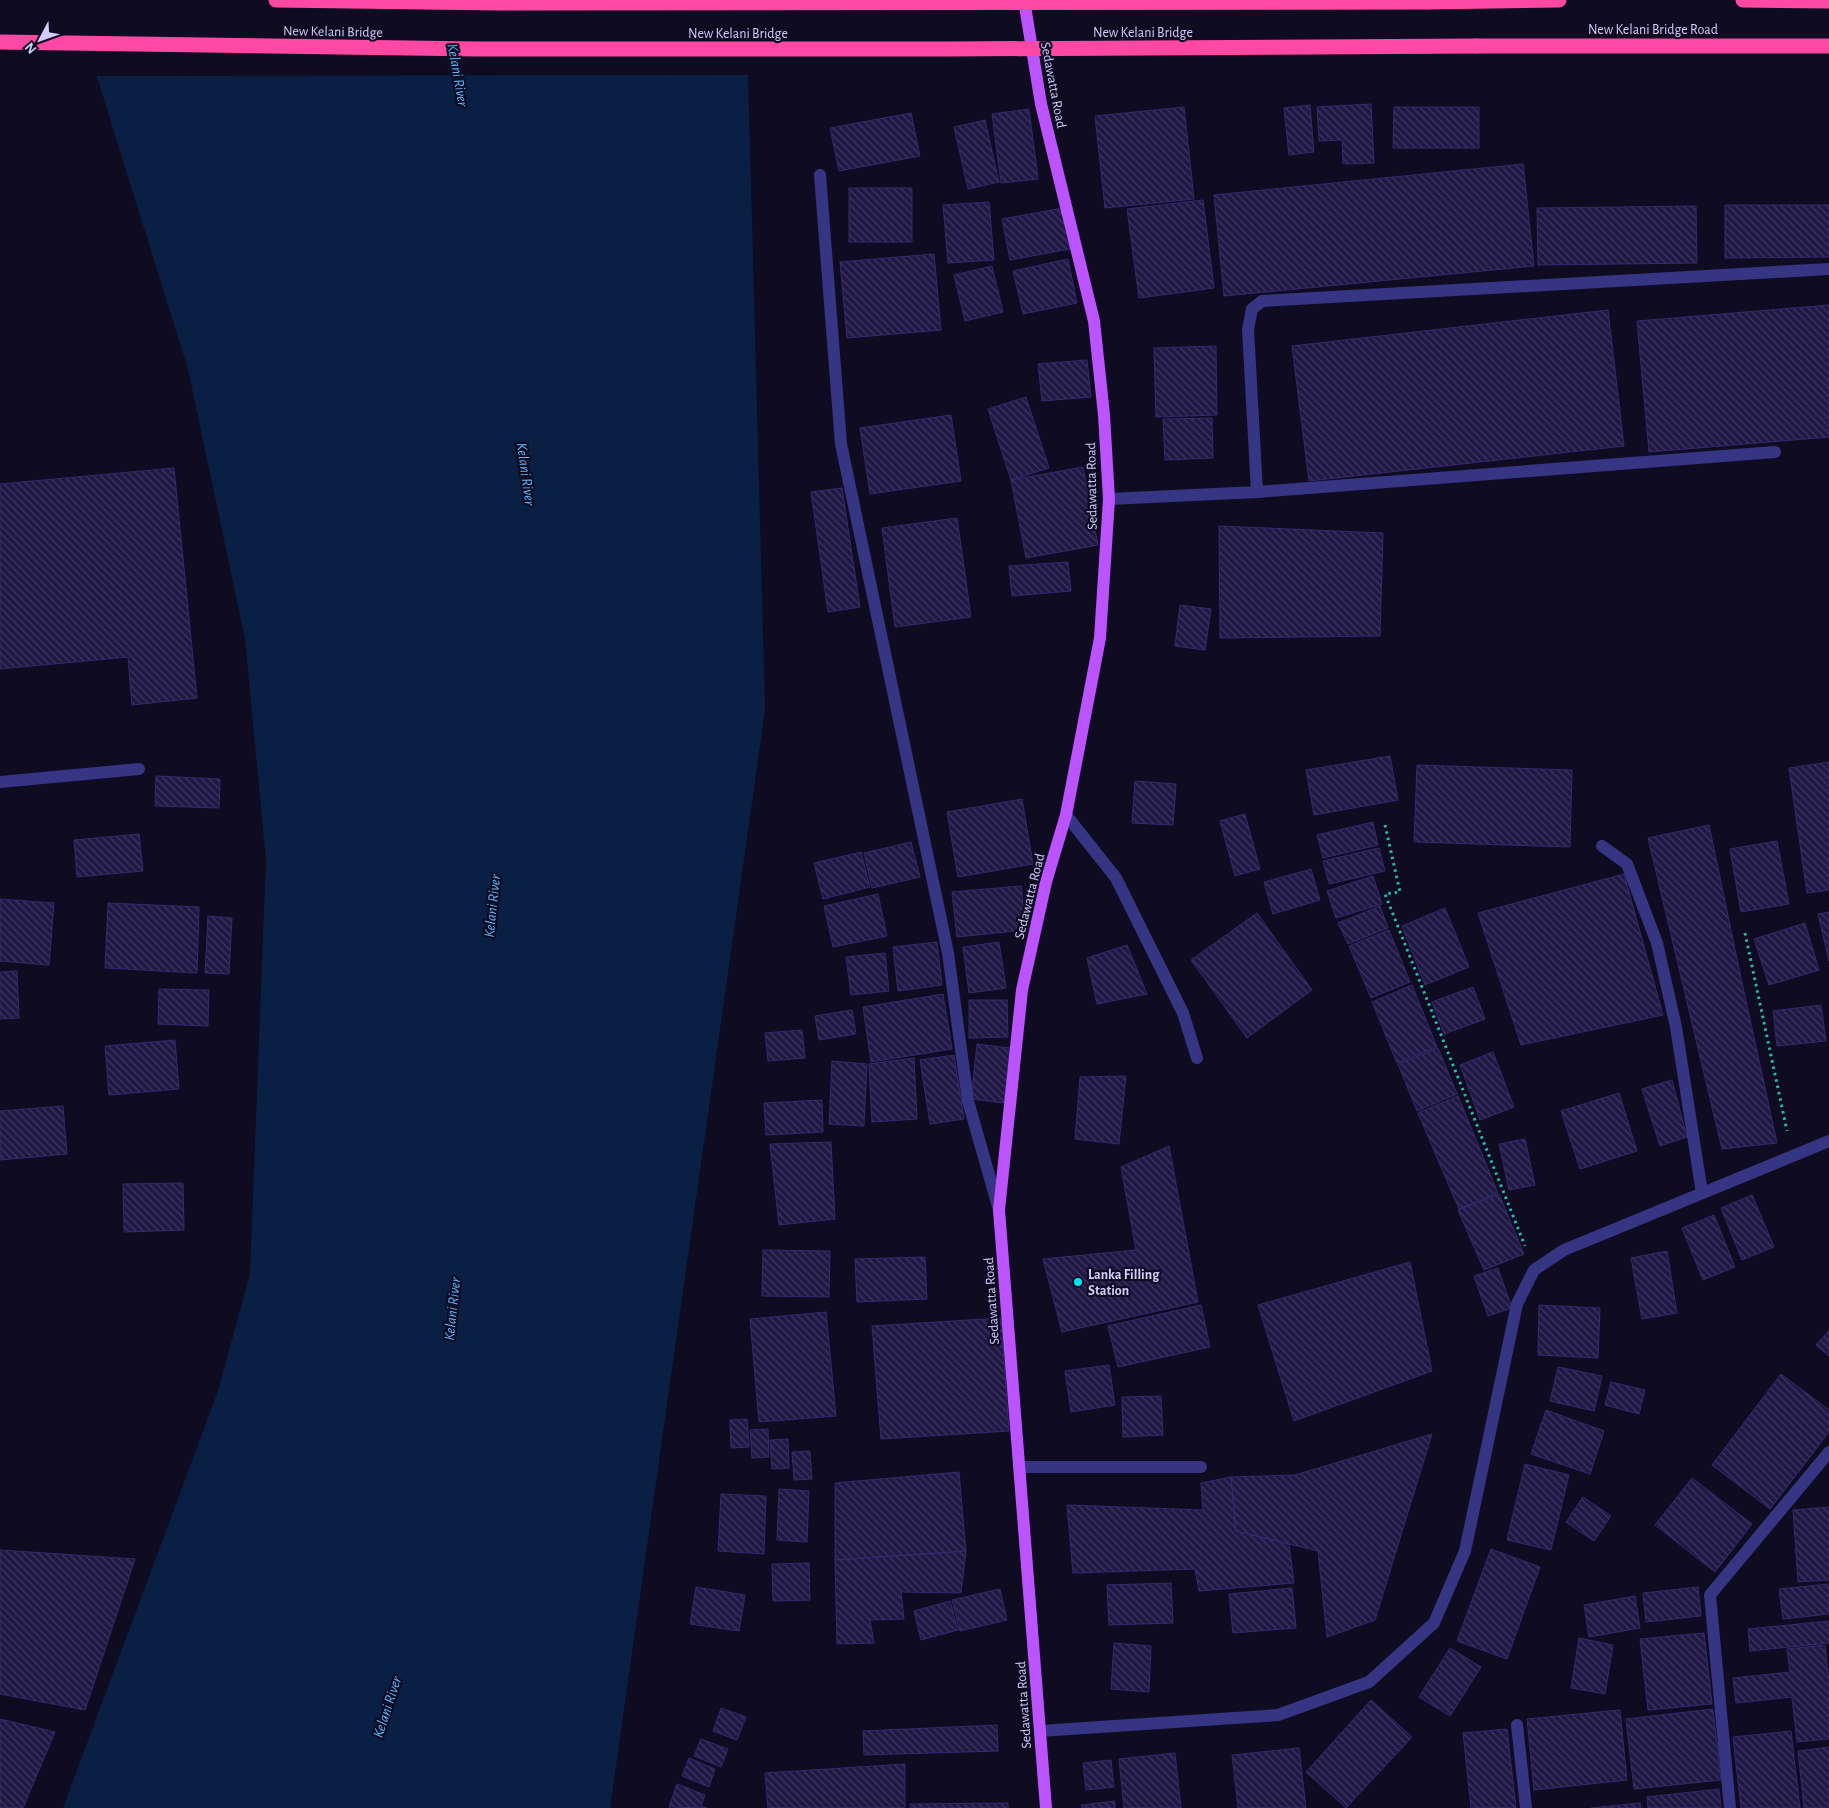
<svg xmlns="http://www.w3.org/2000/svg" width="1829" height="1808" viewBox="0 0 1829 1808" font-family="'Alegreya Sans',sans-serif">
<defs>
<pattern id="building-back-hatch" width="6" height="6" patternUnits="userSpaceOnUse" patternTransform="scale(1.25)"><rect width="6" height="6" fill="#1f1744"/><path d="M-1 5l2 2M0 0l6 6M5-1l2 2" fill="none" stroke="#3f3860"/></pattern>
</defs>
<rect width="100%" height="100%" fill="#0f0c22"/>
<path fill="#092044" d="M73,0h673l19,710 -155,1098h-547l155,-417 32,-117 16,-414 -21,-221 -57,-270z"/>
<path fill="#0f0c22" d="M70,0h678l2,75 -656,1z"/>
<path fill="url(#building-back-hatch)" stroke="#352871" d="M1371,104l3,59 -31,1 -1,-24 -23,1 -2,-34z
M1310,105l4,47 -25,3 -5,-47z
M1184,107l10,92 -89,9 -10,-92z
M1394,107h85v41h-86z
M1029,109l9,70 -37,4 -9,-69z
M911,113l9,43 -81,15 -9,-43z
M985,120l14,62 -31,7 -14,-62z
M1523,164l11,102 -310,30 -10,-101z
M849,188h63v54h-63z
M1203,200l11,88 -75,10 -12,-89z
M989,202l5,58 -46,3 -5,-58z
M1725,205h104v52l-104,1z
M1696,206l1,57 -159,2 -1,-57z
M1063,208l7,41 -60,11 -8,-41z
M934,254l7,76 -94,8 -7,-76z
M1068,259l9,44 -54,11 -10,-43z
M992,266l11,46 -38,9 -11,-46z
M1829,305v132l-180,15 -12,-131z
M1608,310l16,136 -315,35 -17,-135z
M1216,346l1,69 -61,2 -2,-69z
M1087,360l4,37 -49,4 -4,-37z
M1026,397l23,71 -38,12 -23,-71z
M951,415l10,66 -91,13 -10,-66z
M1212,418l1,40 -48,2 -2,-41z
M1083,467l15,78 -72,13 -15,-78z
M174,468l23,230 -65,7 -4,-48 -128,12v-185z
M842,488l18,119 -32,5 -17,-120z
M957,518l14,99 -76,10 -13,-99z
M1219,526l164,7 -3,103 -160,2z
M1068,562l3,29 -59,5 -3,-30z
M1180,605l31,4 -6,41 -30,-4z
M1390,756l8,44 -84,15 -8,-45z
M1829,762v128l-22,3 -18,-125z
M1417,765l155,5 -2,77 -156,-5z
M156,776l64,3 -1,29 -64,-2z
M1135,781l41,3 -3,41 -41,-2z
M1022,799l11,65 -75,13 -11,-65z
M1245,814l15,55 -25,7 -15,-55z
M1373,822l5,23 -55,13 -6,-23z
M1709,825l32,153 36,165 -55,6 -74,-311z
M139,834l4,37 -66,6 -3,-37z
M1777,841l12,63 -48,8 -11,-63z
M911,842l9,35 -48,11 -8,-35z
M1379,848l6,23 -56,13 -6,-23z
M861,852l9,35 -47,12 -9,-36z
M1311,869l9,31 -47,14 -9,-32z
M1624,874l39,141 -142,30 -43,-132z
M1373,876l9,28 -46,14 -9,-27z
M1021,886l5,44 -69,7 -5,-45z
M878,894l9,42 -54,11 -9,-41z
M0,899l54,4 -5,62 -49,-4z
M108,903l91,4 -2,66 -92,-5z
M1380,906l8,22 -40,16 -10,-21z
M1445,908l24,59 -44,18 -23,-59z
M1829,912v49l-11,-47z
M1257,913l55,77 -65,48 -56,-78z
M208,916l24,2 -3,56 -24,-1z
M1805,923l14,47 -50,15 -15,-46z
M1389,930l21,52 -39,16 -22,-52z
M937,942l5,43 -44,6 -5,-44z
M999,942l7,46 -37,5 -6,-46z
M1127,945l20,49 -50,10 -10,-46z
M885,953l4,38 -38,4 -5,-38z
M17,971l2,47 -19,1v-47z
M1412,985l25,62 -40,16 -25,-61z
M1473,987l12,32 -41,15 -12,-32z
M159,989l50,1 -1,36 -50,-2z
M943,994l9,55 -81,13 -8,-55z
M969,1000h38l1,37 -39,1z
M1821,1005l5,36 -49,5 -4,-35z
M852,1010l4,24 -37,6 -4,-24z
M802,1030l3,28 -37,3 -3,-28z
M175,1040l4,49 -70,6 -4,-49z
M977,1044l33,4 -6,55 -33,-4z
M1438,1048l19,46 -40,17 -19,-47z
M1493,1052l21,55 -34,13 -20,-55z
M954,1055l10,64 -34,5 -10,-64z
M914,1058l3,61 -45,3 -3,-58z
M832,1061l35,3 -3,62 -35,-2z
M1126,1076l-7,68 -44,-5 5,-62z
M1672,1080l15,57 -27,9 -18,-57z
M1619,1093l18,58 -57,18 -19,-58z
M1458,1096l40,97 -39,16 -41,-96z
M822,1100l1,32 -57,3 -2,-32z
M63,1106l4,48 -67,6v-49z
M1525,1139l10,46 -26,5 -10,-46z
M831,1142l4,77 -56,6 -9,-81z
M1169,1146l29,156 -136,30 -19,-73 93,-9 -15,-83z
M183,1183l1,47 -60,2 -1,-48z
M1499,1194l25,60 -40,16 -26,-60z
M1752,1195l22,52 -32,13 -21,-52z
M1714,1215l21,52 -32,13 -21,-52z
M763,1250l67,1 -1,46 -67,-1z
M1667,1251l10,62 -35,6 -11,-61z
M925,1257l2,42 -70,3 -2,-43z
M1410,1262l22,109 -138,50 -36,-116z
M1498,1268l14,40 -24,8 -14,-40z
M1201,1305l9,42 -92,20 -10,-41z
M1539,1305l61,3 -2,50 -60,-3z
M826,1312l10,104 -77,6 -9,-103z
M1001,1318l8,113 -128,8 -9,-113z
M1829,1330v26l-13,-11z
M1109,1365l6,40 -44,7 -6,-41z
M1558,1367l44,9 -8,35 -44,-10z
M1781,1374l48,36v22l-59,77 -58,-44z
M1611,1382l34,8 -6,24 -34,-9z
M1161,1396l2,39 -40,2 -1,-40z
M1546,1410l58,21 -14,43 -59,-20z
M747,1419l2,28 -18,1 -1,-28z
M768,1429l1,28 -17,1 -2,-28z
M1432,1434l-57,186 -48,17 -9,-86 -82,-20 -5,-54 64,-2z
M788,1439l1,29 -17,1 -2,-29z
M810,1451l2,28 -18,1 -2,-28z
M1525,1464l44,11 -18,75 -44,-10z
M959,1472l7,79 -131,9v-77z
M1231,1477l5,54 53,13 5,39 -95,8 -4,-22 -122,4 -6,-68 136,5 -2,-27z
M1692,1478l60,46 -37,48 -60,-47z
M779,1489l30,2 -2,51 -30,-2z
M721,1494l45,2 -2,58 -46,-3z
M1583,1497l28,19 -17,25 -28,-19z
M1829,1507v73l-31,2 -5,-72z
M1491,1549l49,18 -33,92 -50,-18z
M0,1550l135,9 -50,151 -85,-16z
M966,1551l-5,42 -60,-1 3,27 -34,1 4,23 -37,1 -2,-84z
M809,1563l1,37 -37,1 -1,-37z
M1171,1583l2,40 -64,2 -2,-40z
M1829,1584v30l-46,5 -4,-30z
M696,1587l49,8 -6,36 -49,-7z
M1698,1587l3,29 -55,6 -3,-29z
M1292,1588l4,40 -63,5 -4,-39z
M1000,1589l7,31 -47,11 -8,-31z
M1635,1596l5,32 -51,9 -5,-32z
M950,1601l8,29 -37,10 -7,-29z
M1829,1621v22l-79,8 -2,-22z
M1704,1633l8,71 -64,6 -8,-71z
M1579,1638l34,7 -8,49 -34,-6z
M1114,1643l37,3 -2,46 -38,-3z
M1825,1645l4,35v59l-32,3 -5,-45 -56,6 -3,-25 57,-6 -3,-23z
M1450,1648l31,19 -31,49 -31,-19z
M1371,1700l41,37 -66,71 -40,-36z
M721,1708l25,9 -9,23 -24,-9z
M1713,1709l8,71 -87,9 -8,-70z
M1620,1710l7,70 -93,10 -7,-71z
M0,1719l55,13 -32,76h-23z
M997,1725l1,26 -134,4 -1,-24z
M1507,1729l9,79h-45l-8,-75z
M1791,1731l9,77h-59l-8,-71z
M701,1739l27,10 -7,18 -27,-11z
M1829,1747v61h-25l-6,-57z
M1299,1748l7,60h-68l-6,-53z
M1175,1753l6,55h-57l-5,-49z
M689,1758l26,11 -6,18 -27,-11z
M1111,1760l3,27 -28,3 -3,-27z
M905,1764v44h-137l-3,-35z
M677,1784l28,11 -4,11 6,2 -38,-1z
M1719,1789l2,19h-73l-1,-11z
M1115,1801v7h-33l-1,-3z
M1008,1803v5h-98v-4z
M1640,1803l1,5h-50z"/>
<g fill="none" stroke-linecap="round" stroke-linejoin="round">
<path stroke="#28b8ac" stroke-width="3" stroke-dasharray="2.5 4" stroke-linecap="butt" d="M1385,825l15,67 -15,2 140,352
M1745,933l42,198"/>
<path stroke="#363583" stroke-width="12" d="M820,175l21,269 107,509 20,148 31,109
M1257,492l-9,-163 4,-20 10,-8 567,-32
M1109,499l148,-7 518,-40
M0,782l139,-13
M1066,815l50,63 67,135 14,45
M1602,846l25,18 30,79 19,84 26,166
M1019,1467h182
M1517,1725l9,83
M1040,1731l238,-16 91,-33 65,-59 31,-72 52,-247 17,-34 30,-20 265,-109
M1730,1808l-20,-213 119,-143"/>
<path stroke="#bb54ff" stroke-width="12" d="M1024,0l17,104 53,217 10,94 5,84 -9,139 -34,177 -20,67 -24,108 -23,220 47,598"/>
<path stroke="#ff48a4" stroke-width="15" d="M1743,0l86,1
M1427,2l132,-2
M1476,46h353"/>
<path stroke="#ff48a4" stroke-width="15" d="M276,0l223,3 928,-1
M0,42l477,7h474l525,-3"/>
</g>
<circle fill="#00e5f8" stroke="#0f0c22" stroke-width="2" cx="1078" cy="1282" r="5"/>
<g text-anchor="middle" stroke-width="4.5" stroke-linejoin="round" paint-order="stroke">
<g font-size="14" fill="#d2cdff" stroke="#0f0c22">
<text x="1653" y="34">New Kelani Bridge Road</text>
<text transform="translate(333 31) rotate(1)" y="5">New Kelani Bridge</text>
<text x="1143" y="37">New Kelani Bridge</text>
<text x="738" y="38">New Kelani Bridge</text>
<text transform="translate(1054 85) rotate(79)" y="5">Sedawatta Road</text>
<text transform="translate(1091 486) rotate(-91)" y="5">Sedawatta Road</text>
<text transform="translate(1029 896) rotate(-76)" y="5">Sedawatta Road</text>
<text transform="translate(991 1301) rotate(-94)" y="5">Sedawatta Road</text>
<text transform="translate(1023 1705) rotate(-94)" y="5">Sedawatta Road</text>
</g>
<g font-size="14" font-weight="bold" fill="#d2cdff" stroke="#0f0c22" text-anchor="start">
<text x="1088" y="1279">Lanka Filling<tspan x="1088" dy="16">Station</tspan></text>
</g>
<g font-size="15" font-style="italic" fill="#5bb7ff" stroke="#0f0c22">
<text transform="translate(458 75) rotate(80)" y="5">Kelani River</text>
<text transform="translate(526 474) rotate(82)" y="5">Kelani River</text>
<text transform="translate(492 906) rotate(-84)" y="5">Kelani River</text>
<text transform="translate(452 1309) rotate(-84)" y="5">Kelani River</text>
<text transform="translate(387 1707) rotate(-72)" y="5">Kelani River</text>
</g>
</g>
<g transform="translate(40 40) rotate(229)" stroke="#0f0c22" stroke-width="4" paint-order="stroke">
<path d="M0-4L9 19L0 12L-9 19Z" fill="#d2cdff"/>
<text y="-8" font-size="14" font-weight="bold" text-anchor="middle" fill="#d2cdff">N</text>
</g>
</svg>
